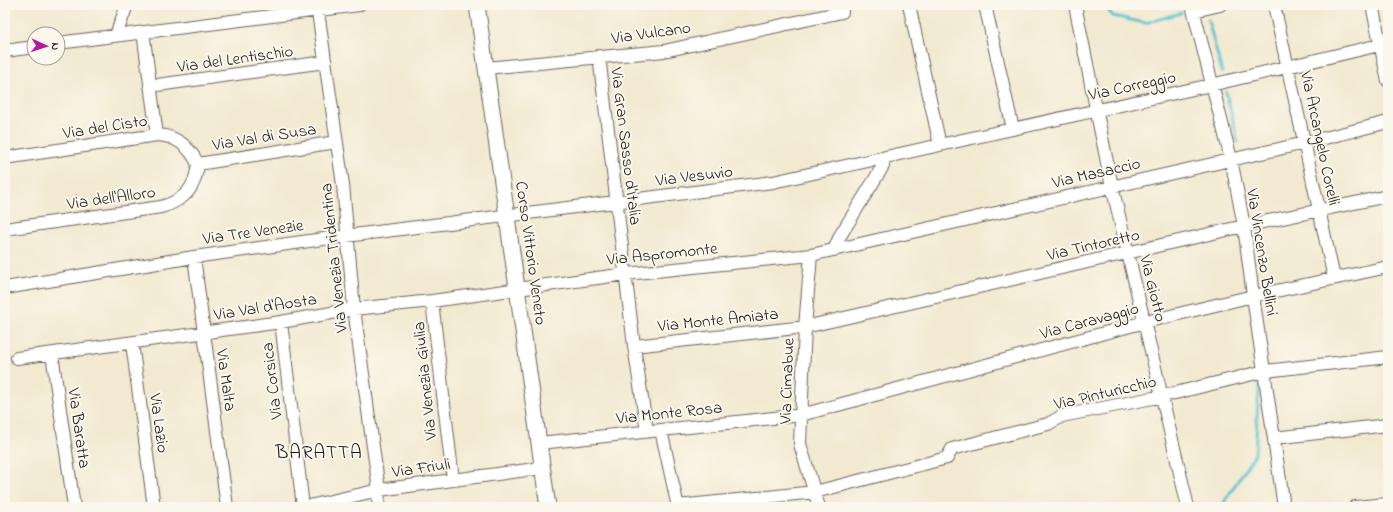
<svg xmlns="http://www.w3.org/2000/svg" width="1393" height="512" viewBox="0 0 1393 512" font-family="'Indie Flower',sans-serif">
<rect width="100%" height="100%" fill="#fbf7ec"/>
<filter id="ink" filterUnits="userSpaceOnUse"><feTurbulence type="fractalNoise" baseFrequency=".025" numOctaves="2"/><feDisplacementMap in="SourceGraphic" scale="8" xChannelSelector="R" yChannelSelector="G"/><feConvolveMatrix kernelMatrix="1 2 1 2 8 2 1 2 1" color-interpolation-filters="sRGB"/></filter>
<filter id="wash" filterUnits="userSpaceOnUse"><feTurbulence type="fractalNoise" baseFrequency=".012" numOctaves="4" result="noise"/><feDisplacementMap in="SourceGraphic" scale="16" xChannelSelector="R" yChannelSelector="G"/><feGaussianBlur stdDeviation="0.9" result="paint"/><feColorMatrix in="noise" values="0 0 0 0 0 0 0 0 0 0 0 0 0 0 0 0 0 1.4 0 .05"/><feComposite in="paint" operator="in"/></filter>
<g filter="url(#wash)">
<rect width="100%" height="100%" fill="#f2e9d0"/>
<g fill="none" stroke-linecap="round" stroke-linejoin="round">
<path stroke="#54c0cf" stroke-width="3" d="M1103,5l10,11 32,7 36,-10
M1208,20l14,52
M1226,92l12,50
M1221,507l34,-53 4,-69"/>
</g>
</g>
<g filter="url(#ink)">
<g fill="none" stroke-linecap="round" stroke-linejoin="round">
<defs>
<path id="minor" d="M317,5l26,180 11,124 25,181 -1,17
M909,5l31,140
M985,5l28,124
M1075,5l36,177 77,325
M1192,5l39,154 13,67 9,70 31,211
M1274,5l60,273
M1372,5l16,76
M1194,11l26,-6
M143,32l14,103
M116,35l11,-30
M58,43l301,-38
M5,51l29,-4
M599,56l35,290 13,85
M486,68l178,-17 178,-39
M150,86l175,-24
M5,158l152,-23c20,1 32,11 41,29
M198,164l138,-22
M5,229l156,-22c24,-7 34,-18 37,-43
M834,250l6,-14 43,-70v-8
M811,255l-6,72 -5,117 19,63
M194,257l33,250
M5,288l189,-31 144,-20 435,-55 438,-97 177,-42
M432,301l21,179
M281,322l22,185
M132,343l22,164
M634,346l171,-19 439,-101 144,-30
M52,354l22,153
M17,358l264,-36 73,-13 78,-8 194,-27 185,-19 494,-112 83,-21
M661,430l17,77
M1274,438l114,-13
M540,443l261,-28 344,-93 108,-26 135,-29
M678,506l137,-14 132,-34 5,-9 96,-25 14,-8 101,-20 102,-25 123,-14
M305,507l74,-17 163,-22
M1355,507l33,-3"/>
<path id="major" d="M477,5l71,502"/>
</defs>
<use href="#minor" stroke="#67645b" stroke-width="14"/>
<use href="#major" stroke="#67645b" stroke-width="17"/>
<use href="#minor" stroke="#fff" stroke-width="12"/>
<use href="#major" stroke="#fff" stroke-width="15"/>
</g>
</g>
<g text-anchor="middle" stroke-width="4" stroke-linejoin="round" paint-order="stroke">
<g font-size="17" fill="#1c1c1c" stroke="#fbf7ec">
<text transform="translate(651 32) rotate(-8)" y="6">Via Vulcano</text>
<text transform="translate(235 58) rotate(-8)" y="6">Via del Lentischio</text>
<text transform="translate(1132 85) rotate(-12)" y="6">Via Correggio</text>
<text transform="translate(105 126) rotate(-9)" y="6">Via del Cisto</text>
<text transform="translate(264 136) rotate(-9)" y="6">Via Val di Susa</text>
<text transform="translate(1321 138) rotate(78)" y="6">Via Arcangelo Corelli</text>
<text transform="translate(627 146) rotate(83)" y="6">Via Gran Sasso d'Italia</text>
<text transform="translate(1096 172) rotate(-13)" y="6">Via Masaccio</text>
<text transform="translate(694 175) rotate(-7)" y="6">Via Vesuvio</text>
<text transform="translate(111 197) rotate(-8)" y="6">Via dell'Alloro</text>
<text transform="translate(253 231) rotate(-8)" y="6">Via Tre Venezie</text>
<text transform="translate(1093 244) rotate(-13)" y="6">Via Tintoretto</text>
<text transform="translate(1263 252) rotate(81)" y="6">Via Vincenzo Bellini</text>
<text transform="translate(532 253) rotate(82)" y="6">Corso Vittorio Veneto</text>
<text transform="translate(662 253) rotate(-6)" y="6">Via Aspromonte</text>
<text transform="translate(333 258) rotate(-96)" y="6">Via Venezia Tridentina</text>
<text transform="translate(1154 288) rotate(76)" y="6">Via Giotto</text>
<text transform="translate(265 306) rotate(-9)" y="6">Via Val d'Aosta</text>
<text transform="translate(718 319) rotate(-6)" y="6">Via Monte Amiata</text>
<text transform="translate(1089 320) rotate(-15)" y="6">Via Caravaggio</text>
<text transform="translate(227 380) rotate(82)" y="6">Via Malta</text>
<text transform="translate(271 381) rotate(-97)" y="6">Via Corsica</text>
<text transform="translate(424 381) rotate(-96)" y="6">Via Venezia Giulia</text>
<text transform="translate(786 381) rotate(-88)" y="6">Via Cimabue</text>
<text transform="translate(1105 392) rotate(-13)" y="6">Via Pinturicchio</text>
<text transform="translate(669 412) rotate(-6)" y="6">Via Monte Rosa</text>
<text transform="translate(160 423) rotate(82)" y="6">Via Lazio</text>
<text transform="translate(80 428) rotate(82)" y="6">Via Baratta</text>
<text transform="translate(421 467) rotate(-8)" y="6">Via Friuli</text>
</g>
<g font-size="19" letter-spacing="1" fill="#1c1c1c" stroke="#fbf7ec">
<text x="319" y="458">BARATTA</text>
</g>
</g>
<rect width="1393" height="512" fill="none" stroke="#fbf7ec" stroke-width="20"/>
<g transform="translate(46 46) rotate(93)"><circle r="19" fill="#fbf7ec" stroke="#a29f99"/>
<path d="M0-3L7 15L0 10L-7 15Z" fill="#b5179e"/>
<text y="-6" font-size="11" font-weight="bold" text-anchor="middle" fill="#1c1c1c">N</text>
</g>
</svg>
